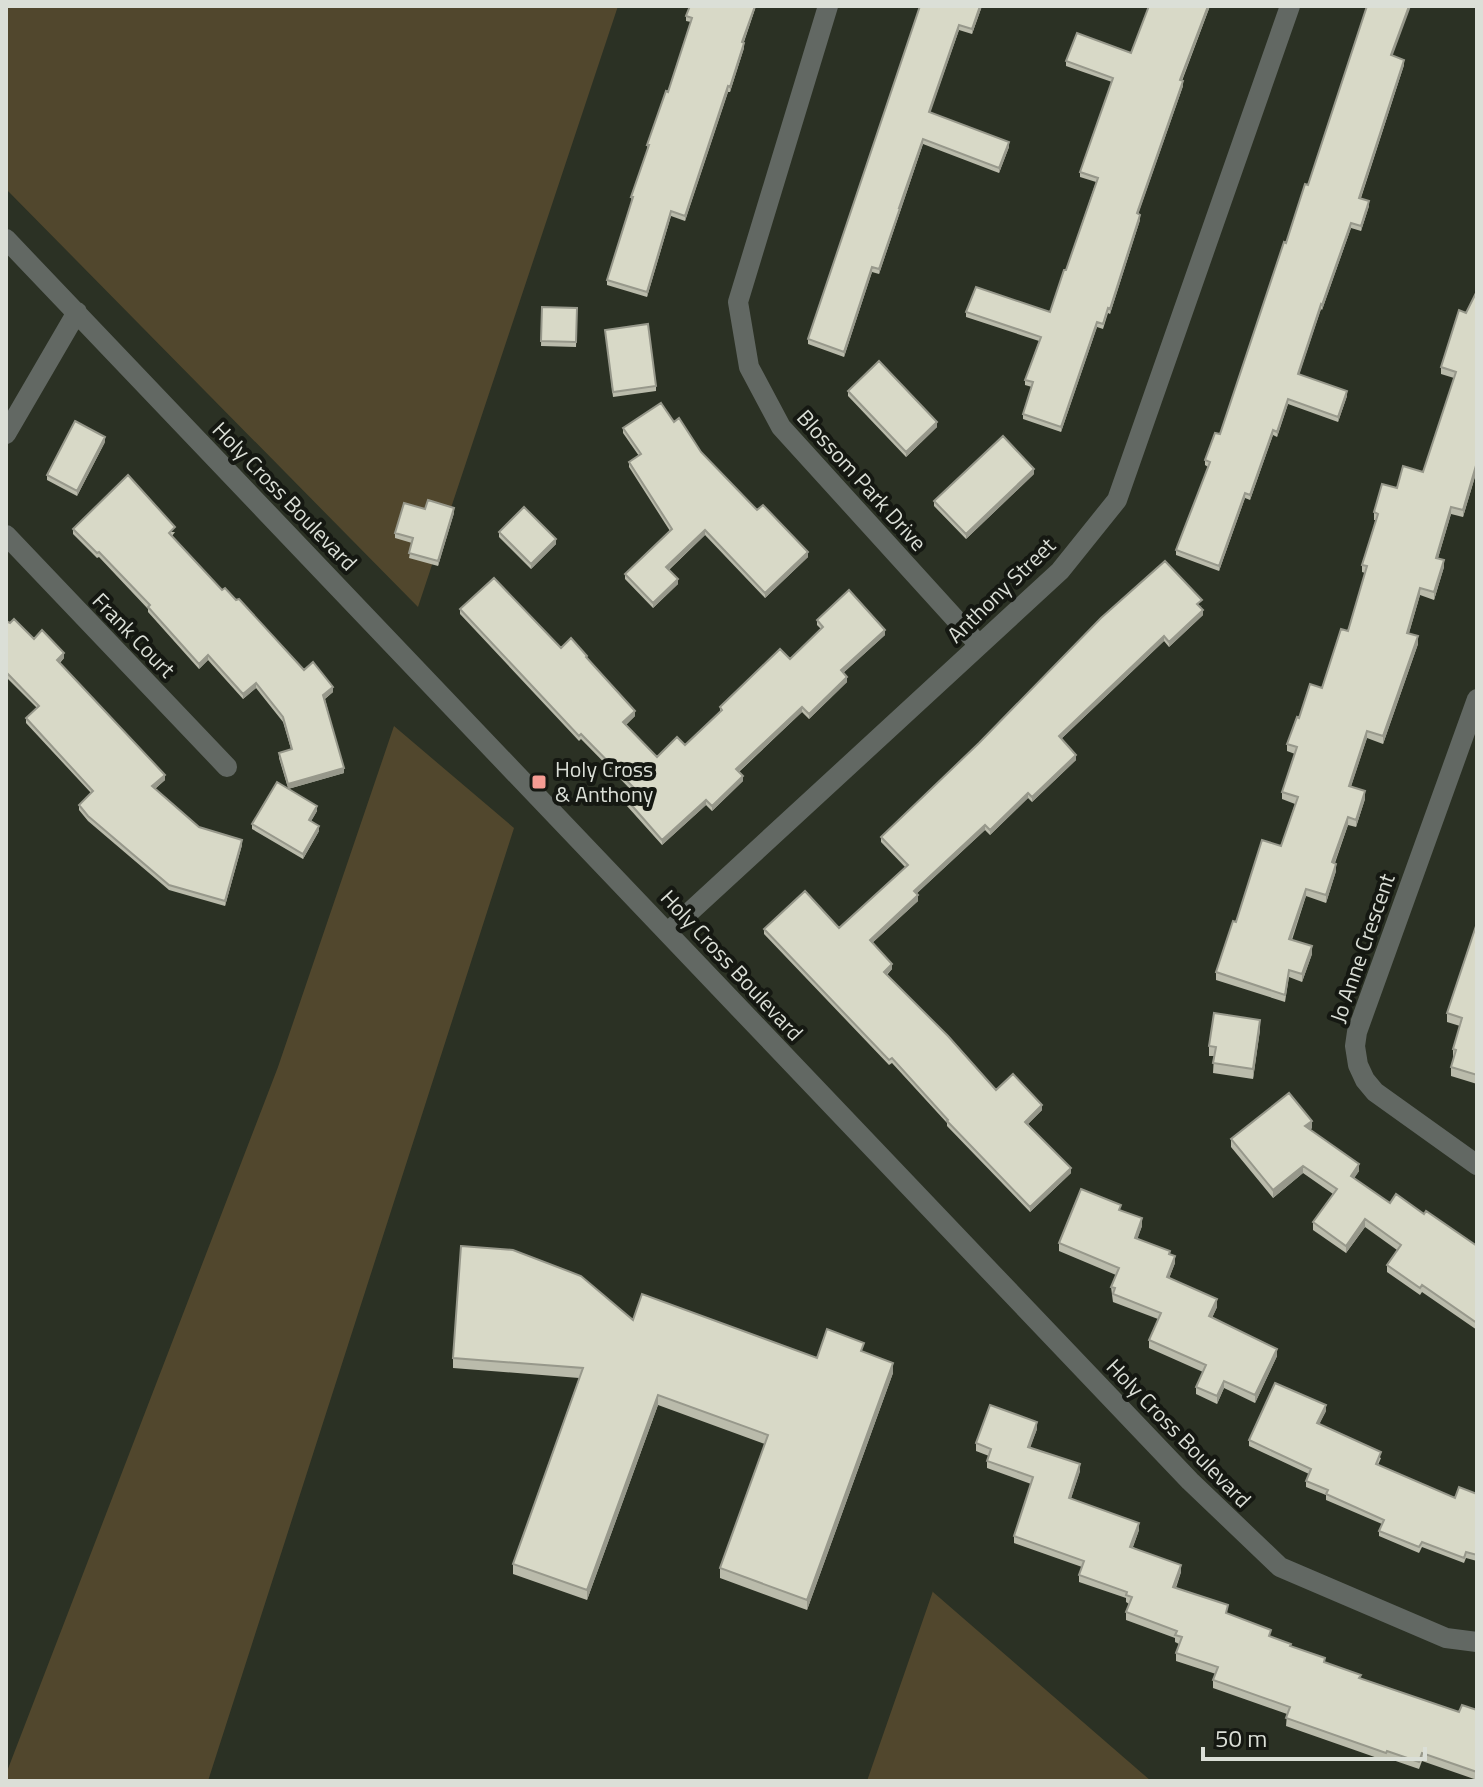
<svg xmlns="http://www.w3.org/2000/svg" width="1483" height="1787" viewBox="0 0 1483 1787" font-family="'Titillium Web',sans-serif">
<rect width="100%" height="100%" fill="#2b3124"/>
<path fill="#51472d" d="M6,6h612l-200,601 -412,-418z
M394,726l120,102 -306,953h-202v-7l272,-707z
M933,1591v1l218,189h-284z"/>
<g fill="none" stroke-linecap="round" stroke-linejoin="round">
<path stroke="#626863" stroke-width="20" d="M828,6l-90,296 11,65 32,60 198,218
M6,239l1184,1242 90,86 166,71 31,4
M6,434l71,-122
M6,535l221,232
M1477,699l-120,333 -2,14 3,19 7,15 10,12 102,73
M668,932l392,-361 57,-71 173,-494"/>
</g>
<path fill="#babbab" d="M690,6h66l-12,36v6l-14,44h-2l-43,129 -14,-5 -24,81 -40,-12v-5l25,-78 -1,-5 17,-47 -1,-5 21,-53 23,-70 -5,-1v-5z
M920,6h62l-10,28 -13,-4 -29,82 79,35 -10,26 -76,-29 -44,130 -7,-2 -28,85 -36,-13v-5z
M1149,6h61l-28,75 1,5 -45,128 2,6 -30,94 -2,-1 -5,16 -6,-2 -36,105 -38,-13v-5l9,-27 -7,-2v-5l14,-39 -73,-24v-5h84l16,-42 30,-88 -16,-5v-5l32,-90 -46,-16v-5l65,-8z
M1393,56l11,9 -43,133 8,8 -8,25 -10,-3 -29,82 -1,-1 -22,65 48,22 -9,26 -50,-18 -11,33 -4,-2 -23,65 -5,-2 -26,73 -43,-16v-5l32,-83 -3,-2v-5l15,-26 66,-191 22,-58z
M1477,291v179l-14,47 -12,-3 -13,44 6,9 -10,33 -14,-5 -11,38 9,11 -35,100 -16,-6 -16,48 14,13 -9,28 -8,-2 -13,38 1,8 -10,32 -20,-7 -14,44 20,14 -10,28 -13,-5 -4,25 -69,-22v-8l20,-50 45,-76 14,-42 -13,-5v-7l13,-38 -8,-3v-7l12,-26 23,-30 26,-57 17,-58 -3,-1v-7l14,-45h-2v-8l23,-24 26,-16 31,-94 -13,-4v-7z
M542,307l35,1 -1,39 -35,-1z
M605,330l51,56v5l-43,6z
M848,391l89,36 -31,30 -58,-61z
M674,422l27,30 56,58 51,47 -43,41 -60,-63 -36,35 9,14 -25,24 -28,-29v-5l45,-43 -41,-64v-5l10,-6 -16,-23v-5z
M105,442l-28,54 -30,-16v-5z
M1034,474l-68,65 -32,-33v-5z
M425,509l29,4 -16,53 -29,-8 3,-15 -17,-5v-5z
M73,529l102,3 -3,4 50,54 82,80 29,22 -8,7 19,74 -56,16 29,22 -6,10 8,10 -16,28 -51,-30v-5l36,-36 -9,-30v-5l12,-4 -8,-27 -27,-34 -13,11 -35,-39 -9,9 -51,-57v-3l-49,-52 -2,1 -24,-24z
M499,532l57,12 -25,25 -32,-32z
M1202,605l-2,2 3,8 -34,32 -5,-6 -103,98 15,21 -44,42 -4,-4 -38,37 -5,-5 -69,64 2,7 -46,42 20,26 -5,6 109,115 46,20 -14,14 43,49 -41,39 -83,-86v-3l-55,-60 -3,2 -125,-131v-5l75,-1 66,-61 -24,-25v-5z
M460,609l127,50 48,57 -9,9 31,32 28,-12 35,-33v-5l70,-48 31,-30 -4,-4v-5l68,15 -42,38 4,9 -38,37 -7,-7 -63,60 4,9 -31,30 -6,-6 -44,40 -35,-39v-6l8,-6 -54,-55 -2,2 -119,-127z
M6,621l58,37 -4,5 105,117 -10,9 44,38 43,18 -17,61 -56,-16 -81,-69 -9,-11v-5l12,-12 -65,-70v-5l11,-10 -31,-31z
M1477,923v161l-26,-8v-9l3,-8 -1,-1v-9l7,-23 -13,-4v-9z
M1260,1030l-7,49 -40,-6 1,-17h-5v-10z
M1312,1128l-2,2 49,41 -5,7 36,25 34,11 53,32v84l-55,-38 -2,3 -33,-23v-7l10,-15 -32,-23 -19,26 -33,-23v-8l20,-28 -30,-21 -30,25 -42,-51v-8z
M1121,1211l21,15 -5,13 33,15 5,9 -6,15 48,29 -5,11 65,38 -22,47 -31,-15 -7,16 -21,-10v-7l7,-15 -54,-24v-8l9,-21 -45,-17 -2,-15 5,-12 -57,-24v-8z
M633,1320l184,38 47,-6 29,21 -86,237 -87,-32v-10l45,-124 -107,-39 -71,195 -74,-26v-10l66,-186 -126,-10v-10z
M1326,1411l-7,13 62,34 -3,7 77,33 22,-4v67l-11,-3 -2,5 -42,-16 -3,6 -40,-17v-5l3,-7 -56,-24v-5l-20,-8v-6l3,-7 -60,-28v-6z
M1037,1429l-7,18 50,24 -9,27 68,32 -6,17 48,25 -5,16 95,49 90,42 98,33 18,-2v70l-55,-19 -3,8 -32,-11 -1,3 -100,-35 1,-12 -74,-26v-8l3,-6 -40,-13v-8l3,-9 -4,-2v-4l-49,-18v-8l3,-8 -3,-2v-4l-47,-16v-7l3,-8 -68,-24v-7l17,-52 -44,-16v-7l2,-5 -13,-5v-8z"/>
<path fill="#97988b" d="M755,6h1l-14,41v-5z
M980,6h2l-10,28v-5z
M1208,6h2l-30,79v-5z
M1409,6h2l-20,54v-5z
M959,25v5l-30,87v-5z
M744,43v5l-14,44v-5z
M1404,60v5l-45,138v-5z
M1183,81v5l-46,132v-5z
M728,86v6l-43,129v-5z
M923,139v5l-44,130v-5l20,-61z
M1009,142v5l-10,26v-5z
M1369,201v5l-8,25v-5z
M671,211v5l-24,81v-5z
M1140,215v5l-30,94v-5z
M1351,223v5l-29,82v-5z
M872,267v5l-28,85v-5z
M1321,304v5l-23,70v-5z
M1097,322v5l-36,105v-5z
M1347,391v5l-9,26v-5z
M1288,399v5l-11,33v-5z
M937,422v5l-31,30v-5z
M1273,430v5l-23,65v-5z
M105,437v5l-28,54v-5z
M1477,462v8l-14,47v-7z
M1034,469v5l-68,65v-5z
M1245,493v5l-26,73v-5z
M1451,507v7l-15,51v-7z
M454,508v5l-16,53v-5z
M705,530v5l-39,37v-5z
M556,539v5l-25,25v-5z
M808,552v5l-43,41v-5z
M1444,560v7l-10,33v-8z
M678,579v5l-25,24v-5z
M1420,588v7l-13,45v-7z
M1203,610v5l-34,32v-5z
M885,630v5l-44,40v-5z
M1164,636v5l-105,100v-5z
M1418,636v8l-35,100v-8z
M64,653v5l-7,7v-5z
M208,655v5l-9,9v-5z
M847,677v5l-38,37v-5z
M256,683v5l-13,11v-5z
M333,687v5l-10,8v-5z
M802,707v5l-66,62v-5z
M635,711v5l-12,11v-5z
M1367,731v7l-18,55v-7z
M1076,755v5l-44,42v-5z
M344,768v5l-56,16v-5z
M165,775v5l-13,11v-5z
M743,776v5l-31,30v-5z
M1365,791v8l-9,28v-7z
M1028,793v5l-38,37v-5z
M706,800v5l-44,40v-5z
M317,806v5l-8,14v-5z
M1348,817v8l-16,45v-8z
M985,825v5l-71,66v-5z
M319,826v5l-16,28v-5z
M242,840v5l-17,61v-5z
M1336,864v7l-10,32v-8z
M1306,889v7l-17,50v-7z
M918,895v6l-48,44v-5z
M1312,946v8l-10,28v-8z
M892,964v5l-8,8v-5z
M1260,1020v10l-7,49v-10z
M1042,1105v5l-17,17v-5z
M1312,1121v7l-7,6v-8z
M1359,1164v7l-8,12v-7z
M1303,1166v7l-30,25v-8z
M1071,1168v5l-41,39v-5z
M1142,1218v8l-7,20v-8z
M1365,1219v8l-19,26v-7z
M1175,1256v7l-8,21v-7z
M1217,1299v8l-8,17v-8z
M1277,1349v7l-22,47v-8z
M893,1363v10l-86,237v-10z
M1224,1381v7l-7,16v-8z
M658,1395v10l-71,195v-10z
M1326,1405v6l-9,18v-6z
M1037,1422v7l-9,25v-7z
M1080,1464v7l-11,34v-7z
M1139,1523v7l-9,24v-7z
M1181,1565v7l-8,22v-7z"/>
<path fill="#d8d9c7" stroke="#97988b" stroke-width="2" d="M690,6h65l-13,36 2,1 -14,44 -2,-1 -43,130 -14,-5 -24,81 -40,-12 26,-83h-2l18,-52h-2l19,-54 2,1 24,-74 -6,-2z
M920,6h60l-8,23 -13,-4 -30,87 80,30 -10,26 -76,-29 -24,69h1l-21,61 -7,-2 -28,85 -36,-13z
M1149,6h59l-28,74 3,1 -46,132 3,2 -30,94 -2,-1 -5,16 -6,-2 -36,105 -38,-13 10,-32 -8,-2 16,-43 -75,-25 10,-25 74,25 14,-42h2l32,-92 -18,-6 33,-94 -47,-17 11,-28 54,20z
M1367,6h42l-18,49 13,5 -45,138 10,3 -8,25 -10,-3 -29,82 -1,-1 -23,70 49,17 -9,26 -50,-18 -11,33 -4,-2 -23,65 -5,-2 -26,73 -43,-16 34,-88 -5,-2 10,-27 5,1 64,-192 2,1 19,-59 3,1z
M1477,291v171l-14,48 -12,-3 -15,51 8,2 -10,32 -14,-4 -13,45 11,3 -35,100 -16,-5 -18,55 16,5 -9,29 -8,-3 -16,45 4,2 -10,31 -20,-6 -17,50 23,7 -10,28 -13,-4 -4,25 -69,-23 17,-51 3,1 26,-82 19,6 17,-49 -16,-5 15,-45 -10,-3 10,-27 2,1 11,-34 12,4 19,-59 7,2 19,-65 -5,-1 16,-51 -4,-2 8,-28 15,4 6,-22 20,6 33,-100 -15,-5 18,-57 7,3z
M542,307l35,1 -1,34 -35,-1z
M648,324l8,62 -43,6 -8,-62z
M879,361l58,61 -31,30 -58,-61z
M661,403l13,19 5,-4 22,34 56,58 6,-5 45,47 -43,41 -60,-63 -39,37 12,12 -25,24 -28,-29 47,-45 -43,-67 12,-8 -18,-26z
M75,421l30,16 -28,54 -30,-16z
M1003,436l31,33 -68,65 -32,-33z
M128,475l47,52 -6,6 53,57 3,-2 11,12 3,-1 65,71 9,-8 20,25 -10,8 21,73 -56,16 -9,-31 13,-4 -9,-32 -27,-34 -13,11 -35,-39 -9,9 -51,-57 2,-2 -51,-53 -2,1 -24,-24z
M428,500l26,8 -16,53 -29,-8 4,-15 -18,-5 9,-30 21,6z
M524,507l32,32 -25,25 -32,-32z
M1165,561l37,39 -5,4 6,6 -34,32 -5,-6 -105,100 17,19 -44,42 -4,-4 -38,37 -5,-5 -71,66 4,4 -48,45 22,24 -8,8 64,64 48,54 17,-16 29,31 -17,17 46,46 -41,39 -83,-86 1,-1 -56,-62 -3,2 -125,-131 41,-38 34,37 69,-63 -27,-28 98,-94 122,-125z
M494,578l67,70 10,-10 16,18 -1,1 49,54 -12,11 34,35 20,-20 8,8 37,-35 -2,-3 60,-58 10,10 33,-32 -6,-7 32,-30 36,40 -44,40 6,7 -38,37 -7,-7 -66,62 7,7 -31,30 -6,-6 -44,40 -35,-40 10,-9 -56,-57 -2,2 -119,-127z
M14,619l20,20 8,-9 22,23 -7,7 108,115 -13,11 47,41 43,13 -17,61 -56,-16 -81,-69 -9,-11 14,-14 -67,-73 13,-12 -33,-34v-51l4,2z
M277,782l40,24 -8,14 10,6 -16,28 -51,-30z
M1477,923v152l-26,-8 5,-17 -3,-1 9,-31 -15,-5z
M1214,1013l46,7 -7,49 -40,-6 3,-16 -7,-1z
M1289,1093l23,28 -7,5 54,38 -8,12 39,27 6,-9 28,20 2,-3 51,35v77l-55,-38 -2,3 -33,-23 14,-20 -36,-26 -19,27 -33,-24 24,-33 -34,-23 -30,24 -42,-51z
M1081,1189l40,16 -2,5 23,8 -7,20 35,13 -1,3 6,2 -8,21 50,22 -8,17 68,33 -22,46 -31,-14 -7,15 -21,-9 10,-22 -57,-25 12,-27 -48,-19 2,-6 -4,-1 8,-19 -60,-25z
M461,1246l52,4 68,26 52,44 9,-26 175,64 10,-29 37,14 -3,8 32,12 -86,237 -87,-32 48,-133 -110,-40 -71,195 -74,-26 70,-196 -130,-10z
M1275,1383l51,22 -9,18 64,29 -5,12 79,34 4,-11 18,7v61l-11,-3 -2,6 -42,-16 -3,5 -40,-16 5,-11 -58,-26 2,-4 -22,-9 5,-12 -62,-29z
M990,1405l47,17 -9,25 52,17 -11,34 70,25 -9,24 51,18 -8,22 55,18 -2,8 45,17 -2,6 22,8 -1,2 35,12 -1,4 37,13 -2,3 100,34 3,-7 15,5v62l-55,-19 -3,9 -32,-11 -1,2 -100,-35 4,-11 -77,-27 5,-13 -42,-14 6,-16 -7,-2 2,-4 -51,-19 6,-15 -6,-2 1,-3 -48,-17 5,-14 -70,-25 19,-59 -46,-16 4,-12 -15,-6z"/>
<rect fill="#f59c93" stroke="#151812" stroke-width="3" x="531" y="774" width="16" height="16" rx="4"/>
<g text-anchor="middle" stroke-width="8" stroke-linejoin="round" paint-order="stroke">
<g font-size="22" fill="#dbdfd7" stroke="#151812">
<text transform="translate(862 480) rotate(48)" y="8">Blossom Park Drive</text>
<text transform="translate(285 496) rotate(46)" y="8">Holy Cross Boulevard</text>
<text transform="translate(1001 590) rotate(-44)" y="8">Anthony Street</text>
<text transform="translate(134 635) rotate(46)" y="8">Frank Court</text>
<text transform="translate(1362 948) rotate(-71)" y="8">Jo Anne Crescent</text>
<text transform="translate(732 965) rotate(47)" y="8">Holy Cross Boulevard</text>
<text transform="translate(1179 1433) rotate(46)" y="8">Holy Cross Boulevard</text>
</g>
<g font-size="22" fill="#dbdfd7" stroke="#151812" text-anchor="start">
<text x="555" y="777">Holy Cross<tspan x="555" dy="25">&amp; Anthony</tspan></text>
</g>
</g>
<rect width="1483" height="1787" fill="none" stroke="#dbdfd7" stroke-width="16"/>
<path d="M1203 1747v12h222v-12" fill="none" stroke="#dbdfd7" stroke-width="4"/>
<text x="1215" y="1747" font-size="24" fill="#dbdfd7" stroke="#151812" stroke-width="6" paint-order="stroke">50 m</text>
</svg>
